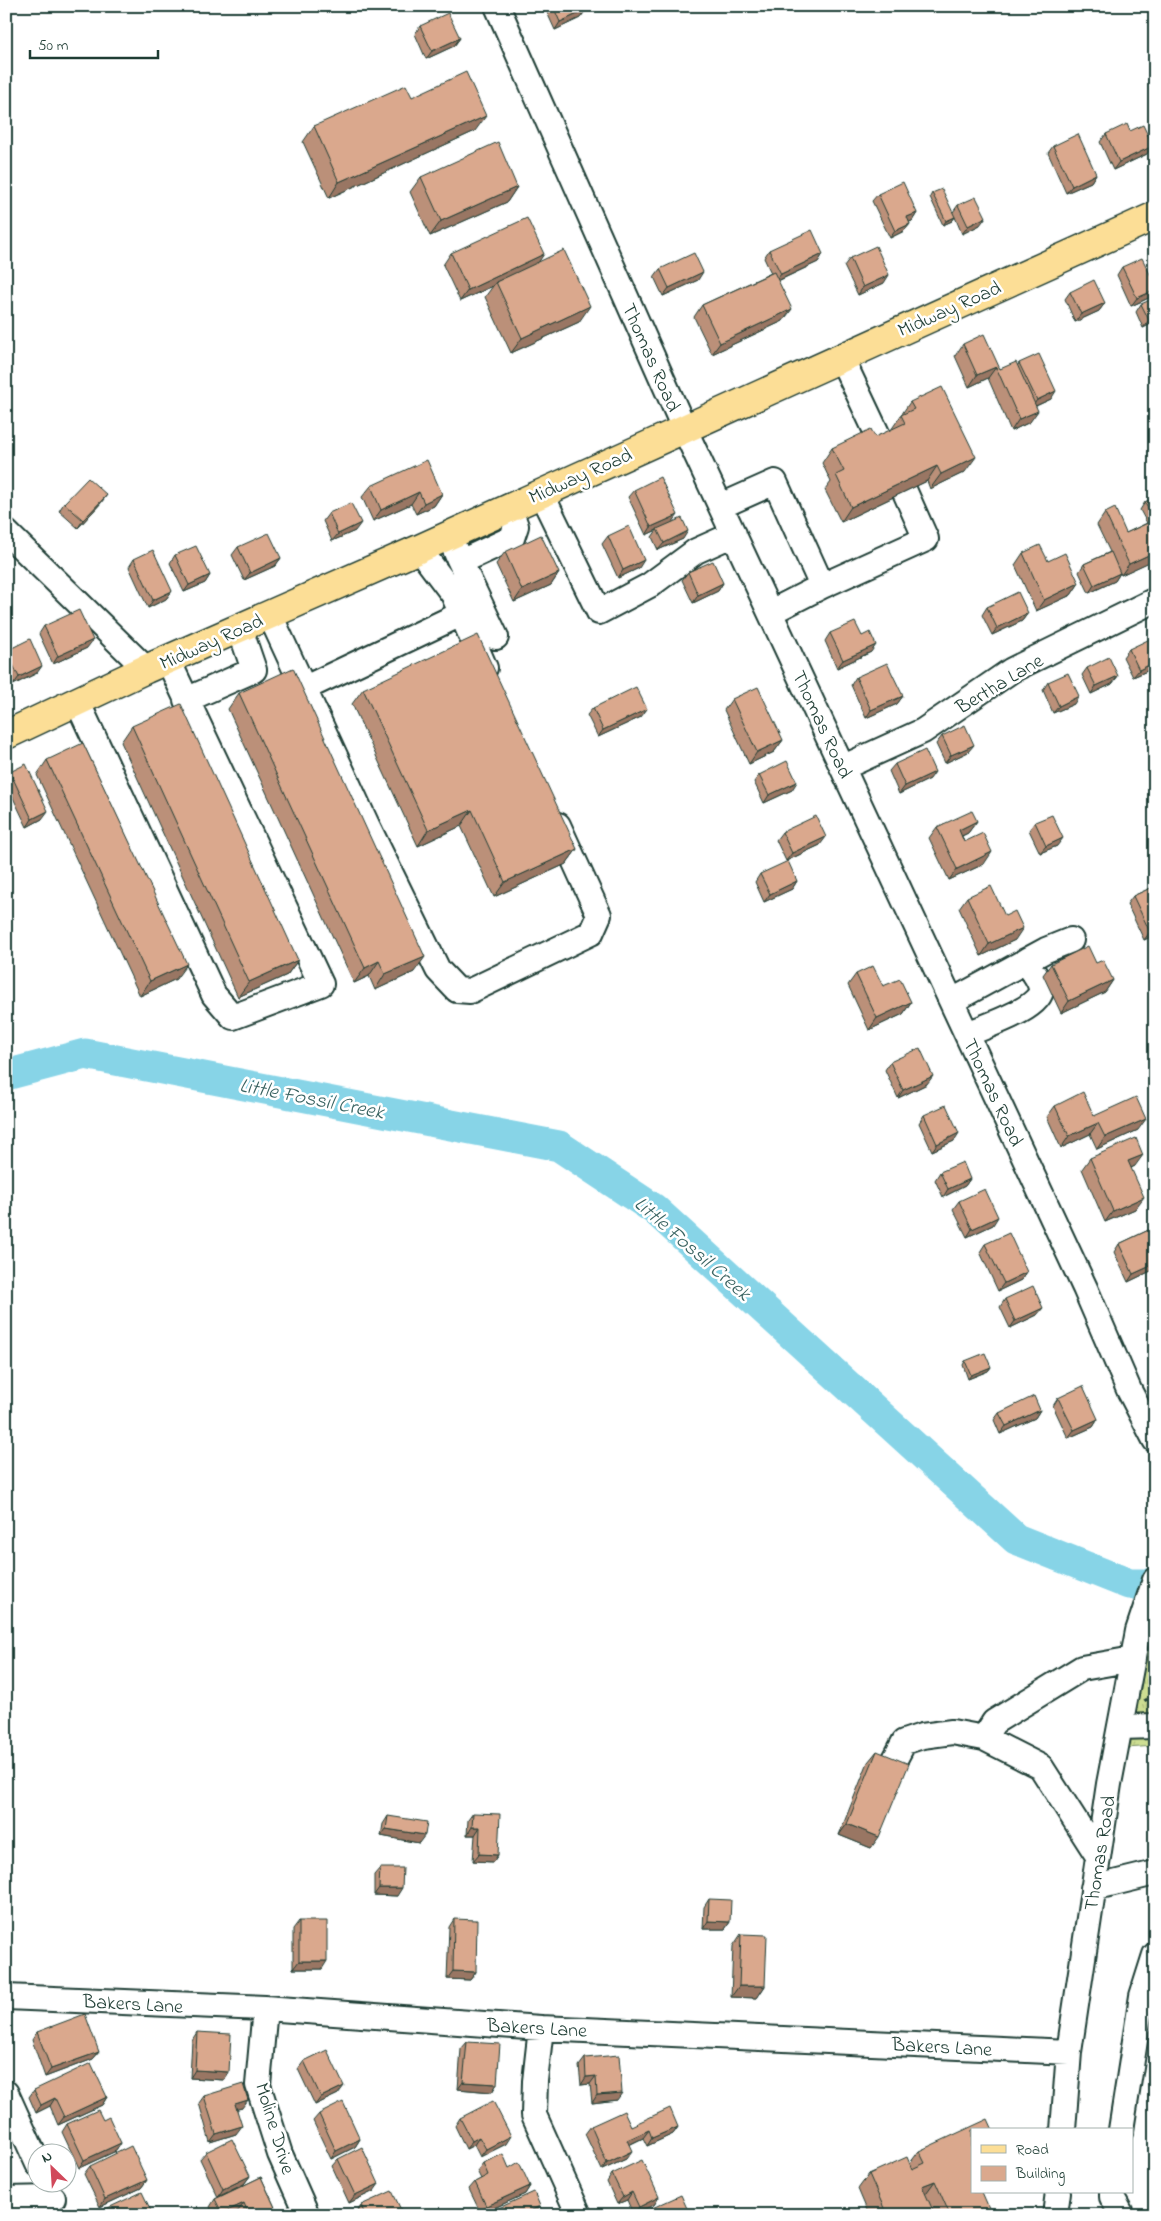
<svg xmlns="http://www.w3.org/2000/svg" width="1161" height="2221" viewBox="0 0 1161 2221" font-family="'Indie Flower',sans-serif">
<defs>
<pattern id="grass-tufts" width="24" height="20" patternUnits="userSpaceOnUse" patternTransform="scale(1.25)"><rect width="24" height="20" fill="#cdde92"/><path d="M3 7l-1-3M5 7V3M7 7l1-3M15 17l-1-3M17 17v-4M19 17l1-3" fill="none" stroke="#b0bf7e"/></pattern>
</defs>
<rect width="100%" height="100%" fill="#fff"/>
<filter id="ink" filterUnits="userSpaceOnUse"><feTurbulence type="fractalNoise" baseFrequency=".02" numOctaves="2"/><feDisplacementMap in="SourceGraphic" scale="10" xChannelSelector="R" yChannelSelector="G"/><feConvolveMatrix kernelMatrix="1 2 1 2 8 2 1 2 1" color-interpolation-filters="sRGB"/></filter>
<g filter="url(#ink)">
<path fill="url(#grass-tufts)" stroke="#768e63" d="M1155,1621v125l-29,2 11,-66z"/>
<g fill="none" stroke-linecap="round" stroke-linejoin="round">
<path stroke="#87d4e7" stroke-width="31" d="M6,1075l79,-21 474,92 95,63 362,330 113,45h26"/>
<defs>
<path id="minor" d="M497,6l187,422 401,860 44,102 26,50
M841,357l41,87
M541,493l58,119 51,-27 46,-34 38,-17
M721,506l54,-24 47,104 -51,26
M6,532l140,137
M449,535l9,22 9,2 45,-21 4,-12 -7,-19
M419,549l34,45 32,74
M458,557l38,80
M822,586l104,-47 -21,-47
M270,615l97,210 71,145 19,20 13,1 121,-58 8,-18 -41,-90
M303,689l158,-75
M186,700l68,-30 -14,-41
M77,701l137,294 19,22 88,-33 -153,-324
M844,767l79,-36 89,-61 143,-70
M952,1001l94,-51 25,-10
M967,1034c16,-7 77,-26 74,-46 -2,-10 -10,-19 -16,-27
M1120,1727l35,-1
M984,1738l10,-16 88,-54 51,-9
M894,1761l10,-19 18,-6 30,-4 32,6 57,29 57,89
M1093,1888l62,-15
M6,1997l259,11 276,20 528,24
M265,2008l-7,77 22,69 27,61
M541,2028l-6,53 -1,34 45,100
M6,2093l32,71
M1063,2130l6,-78 40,-268 29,-153 17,-51
M1121,2130l21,-134 13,-41
M1112,2192v5l10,18
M6,2199l47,-1
M1055,2215l3,-23"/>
<path id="major" d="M6,735l140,-66 273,-120 736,-333"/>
</defs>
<use href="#minor" stroke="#1f3d34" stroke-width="28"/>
<use href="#major" stroke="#1f3d34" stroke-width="31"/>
<path stroke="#1f3d34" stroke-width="3" stroke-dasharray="4 4" stroke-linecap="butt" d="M1144,1701l11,-6"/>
<use href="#minor" stroke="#fff" stroke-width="24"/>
<use href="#major" stroke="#fcde96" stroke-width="28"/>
</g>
<path fill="#bb9079" stroke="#1f3d34" d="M546,6h38l2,4 -6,8 -25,12 -10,-22z
M420,26l40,12 -6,8 -28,13 -11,-25z
M314,126l161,5 -146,67 -26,-56z
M1130,131l17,23 -34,16 -13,-28 6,-8z
M1053,146l43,28 -5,8 -25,11 -18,-40z
M421,177l96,10 -10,15 -77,34 -20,-44z
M932,193l21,19 5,-7 22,20 -18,9 -7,-17 -3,4 -9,4 -13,-28z
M878,194l39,19 -5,8 -3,1 1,2 -6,7 -14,7 -18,-37z
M769,250l54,4 -5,8 -40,19 5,40 -71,33 -18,-37 8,-12 69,-32 -7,-15z
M451,253l87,9 41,60 -68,31 -26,-56 8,-11 -33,15 -17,-36z
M850,258l34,25 -26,12 -14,-29z
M1122,267l33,17v8l-4,5 -20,9 -14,-31z
M660,269l38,11 -35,16 -9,-19z
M1070,292l35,11 -6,8 -24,11 -10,-23z
M1141,304l14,18 -12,6 -7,-16z
M963,344l37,25 18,-4 1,-2 32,36 -15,7 -6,16 -19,9 -23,-53 -19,9 -14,-31z
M910,402l55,70 -35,17 -3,-8 -86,41 -16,-32 6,-8 -9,-19 10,-15 43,-11 16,-7z
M371,486l71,8 -8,12 -18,8 -5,-10 -38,17 -11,-24z
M634,490l39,32 10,17 -25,11 -6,-13 5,-7 -11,5 -18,-38z
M1155,497v62l-34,16 -1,-2 -5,8 -26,12 -10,-21 5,-8 26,-12 -13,-27 8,-12 21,20 21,-10 -7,-13 5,-8z
M64,503h37l-23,25 -19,-17z
M329,513l26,18 -23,10 -9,-20z
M608,536l31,32 -21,10 -16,-34z
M238,547l43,11 -6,8 -31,14 -12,-25z
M505,552l54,21 -8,12 -37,17 -18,-38z
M1023,553l25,8 31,22 -8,12 -35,16 -21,-46z
M175,555l35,20 -5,8 -21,9 -14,-29z
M134,559l38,32 -6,8 -18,9 -19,-41z
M688,572l35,11 -5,8 -25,12 -11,-23z
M987,607l41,6 -6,8 -30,14 -10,-20z
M44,626l43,22 -34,16 -14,-30z
M830,633l32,3 9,16 -34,16 -12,-27z
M1129,649h26l-1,19 -21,9 -10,-20z
M6,651l31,22 -24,12 -7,-15z
M1087,668l31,8 -6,8 -21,10 -9,-19z
M856,677l47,19 -6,8 -31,14 -15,-33z
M1048,682l26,22 -21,9 -10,-23z
M363,689l214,160 -11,15 -72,33 -33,-71 -43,20 -66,-142z
M239,693l175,279 -39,18 -6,-14 -15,7 -126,-274z
M732,699l51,41 -9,12 -25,12 -25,-54z
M593,708l48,9 -43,20 -11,-22z
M132,726l166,234 -11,15 -49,22 -117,-255z
M942,736l26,16 -23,11 -9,-19z
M47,760l129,219 -36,17 -103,-221z
M895,764l35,15 -31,15 -10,-23z
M10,772l32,47 -15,8 -21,-44v-5z
M759,775l33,15 -28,13 -10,-21z
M977,821l-9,12 -6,3 2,6 20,22 -35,16 -20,-42 8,-11z
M1035,822l22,24 -17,7 -11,-23z
M782,832l38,13 -34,16 -10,-21z
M760,874l37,7 -5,8 -28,13 -9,-20z
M1155,886v49l-11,5 -17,-36 6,-8z
M967,897l48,43 -34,16 -22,-48z
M1096,963l17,17 -8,12 -44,21 -18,-38 8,-11z
M856,974l27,12 28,16 -8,12 -34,16 -21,-45z
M890,1062l37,22 -29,14 -13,-28z
M1055,1106l39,10 44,14 -41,19 -7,-15 -29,14 -14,-31z
M924,1115l30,26 -22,10 -13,-28z
M1090,1158l45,8 -4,2 4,41 -30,13 -23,-53z
M940,1172l30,7 -5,7 -22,11 -8,-17z
M959,1201l34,24 -26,12 -14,-28z
M1155,1227v42l-27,13 -14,-30 5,-8z
M985,1244l42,28 -6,8 -23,11 -18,-39z
M1005,1299l32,16 -27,13 -10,-21z
M965,1361l26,6 -3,4 -20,8 -5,-14z
M1058,1398l40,21 -5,8 -25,11 -15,-32z
M1040,1410l-5,8 -35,16 -6,-14 5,-7z
M877,1751l-6,97 -32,-13 29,-73z
M473,1813l25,42 -5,7 -20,-1 2,-26h-8l1,-15z
M388,1816l31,27 -38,-7 2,-12z
M380,1868l17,28 -23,-1v-20z
M709,1899l21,23 -5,7h-22l1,-22z
M454,1919l22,53 -6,8 -23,-1 2,-52z
M299,1921l23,48h-29v-40z
M741,1934l24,52 -8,12 -26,-1 2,-51z
M37,2032l62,20 -6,7 -48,18 -13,-37z
M197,2032l32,40 -5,8 -34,-2 2,-38z
M467,2042l30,42 -5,8 -34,-3 3,-40z
M585,2058l32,42 -25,3 -2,-19 -9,1 -2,-19z
M304,2061l34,33 -23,11 -17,-36z
M34,2090l73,7 -5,8 -44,20 -8,-19 -14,7 -7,-16z
M204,2096l38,12 -5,1 -1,25 -26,8 -11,-39z
M319,2114l41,25 -5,8 -24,12 -18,-38z
M460,2118l46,26 -26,13 -6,-12 -8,4 -11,-23z
M103,2120l18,23 -5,8 -37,17 -17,-36 5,-8z
M591,2126h40l47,1 -5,7 -26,12 -4,-8 -14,7 -3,14 -24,11 -17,-36z
M919,2151l53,41 20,23h-123l-11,-26 11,-15 41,-11z
M206,2152l44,24 -6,8 -26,13 -18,-38z
M338,2159l36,32 -25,12 -17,-37z
M483,2163l47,23 -5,8 -44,20 -12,-25 6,-7 6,-3 -4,-8z
M90,2166l57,14 -6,8 -41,19 -16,-33z
M612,2174l47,23 -5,8 -21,9 -6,-14 -10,4 -10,-22z
M261,2177l17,37v1h-38l-2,-4 -8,4h-17l-3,-8 5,-8z
M361,2205l42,10h-47l-1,-2z"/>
<path fill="#997663" stroke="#1f3d34" d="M586,10l-6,8 -25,12 5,-8z
M460,38l-6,8 -28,13 6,-8z
M486,116l-11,15 -146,67 10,-16z
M1153,146l-6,8 -34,16 6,-8z
M1096,174l-5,8 -25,11 6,-7z
M517,187l-10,15 -77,34 11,-15z
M917,213l-5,8 -10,4 5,-8z
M955,217l-3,4 -9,4 3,-4z
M986,217l-6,8 -18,9 6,-8z
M910,224l-6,7 -14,7 5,-7z
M544,254l-8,12 -40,16 -3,4 -33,15 8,-11z
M823,254l-5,8 -43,20 6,-8z
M703,272l-5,8 -35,16 6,-8z
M889,275l-5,8 -26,12 5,-8z
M1155,290v2l-4,5 -20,9 6,-8z
M1105,303l-6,8 -24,11 6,-8z
M590,306l-11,16 -68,31 11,-15z
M792,309l-9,12 -71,33 8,-11z
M1155,317v5l-12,6 6,-8z
M996,367l-8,11 -19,9 8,-12z
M1056,391l-5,8 -20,9 6,-8z
M1038,411l-8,11 -19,9 8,-12z
M976,457l-11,15 -35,17 11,-15z
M937,466l-10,15 -86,41 10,-15z
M419,492l-8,12 -38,17 8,-11z
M442,494l-8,12 -18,8 8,-11z
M107,495l-6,8 -23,25 5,-8z
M678,515l-6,8 -26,12 5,-8z
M361,523l-6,8 -23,10 6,-7z
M688,531l-5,8 -25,11 6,-7z
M1155,552l-1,8 -33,15 8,-11z
M281,558l-6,8 -31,14 6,-7z
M644,560l-5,8 -21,10 5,-8z
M559,573l-8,12 -37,17 8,-12z
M1120,573l-5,8 -26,12 5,-8z
M210,575l-5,8 -21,9 5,-7z
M723,583l-5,8 -25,12 5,-8z
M1079,583l-8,12 -35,16 8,-11z
M172,591l-6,8 -18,9 5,-8z
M1028,613l-6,8 -30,14 5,-7z
M93,640l-6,8 -34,16 5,-8z
M876,645l-5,7 -34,16 6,-8z
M1155,662l-1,6 -21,9 6,-7z
M42,666l-5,7 -24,12 6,-8z
M1118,676l-6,8 -21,10 5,-8z
M903,696l-6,8 -31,14 5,-8z
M1079,696l-5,8 -21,9 6,-7z
M647,709l-6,8 -43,20 5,-7z
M783,740l-9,12 -25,12 8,-12z
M974,745l-6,7 -23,11 6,-8z
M935,772l-5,7 -31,15 6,-8z
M797,782l-5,8 -28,13 5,-8z
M472,810l-11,16 -43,20 10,-16z
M48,811l-6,8 -15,8 5,-8z
M977,821l-9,12 -17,8 8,-11z
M826,837l-6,8 -34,16 6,-8z
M1063,838l-6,8 -17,7 6,-7z
M577,849l-11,15 -72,33 11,-15z
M992,852l-8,12 -35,16 8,-11z
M797,881l-5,8 -28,13 6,-8z
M1023,928l-8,12 -34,16 8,-12z
M1155,930v5l-11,5 6,-8z
M425,957l-11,15 -39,18 10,-16z
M298,960l-11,15 -49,22 11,-15z
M379,961l-10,15 -15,7 11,-15z
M187,964l-11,15 -36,17 10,-15z
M1113,980l-8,12 -44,21 8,-12z
M911,1002l-8,12 -34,16 8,-12z
M933,1076l-6,8 -29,14 5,-8z
M1146,1119l-8,11 -41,19 8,-12z
M1098,1123l-8,11 -29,14 8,-12z
M959,1133l-5,8 -22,10 5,-7z
M1143,1155l-8,11 -15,7 8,-12z
M970,1179l-5,7 -22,11 5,-8z
M1144,1197l-9,12 -30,13 8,-11z
M998,1217l-5,8 -26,12 5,-8z
M1155,1264v5l-27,13 5,-8z
M1027,1272l-6,8 -23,11 6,-8z
M1043,1308l-6,7 -27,13 5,-7z
M991,1367l-3,4 -20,8 3,-4z
M1040,1410l-5,8 -35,16 6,-8z
M1098,1419l-5,8 -25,11 6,-8z
M847,1824l32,13 -8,11 -32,-13z
M472,1827h8l-5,8h-8z
M386,1829l39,6 -6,8 -38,-7z
M479,1854l19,1 -5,7 -20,-1z
M379,1888h23l-5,8 -23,-1z
M708,1921l22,1 -5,7h-22z
M299,1961h28l-5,8h-29z
M453,1971l23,1 -6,8 -23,-1z
M739,1986h26l-8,12 -26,-1z
M99,2052l-6,7 -48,18 6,-8z
M195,2070l34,2 -5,8 -34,-2z
M596,2076l-6,8 -9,1 5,-8z
M463,2082l34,2 -5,8 -34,-3z
M344,2086l-6,8 -23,11 6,-8z
M622,2093l-5,7 -25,3 5,-8z
M107,2097l-5,8 -44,20 6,-8z
M55,2098l-5,8 -14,7 5,-8z
M248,2100l-6,8 -12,3 5,-7z
M242,2126l-6,8 -26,8 6,-8z
M678,2127l-5,7 -26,12 5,-8z
M649,2130l-6,8 -21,10 5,-8z
M511,2136l-5,8 -26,13 6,-8z
M479,2137l-5,8 -8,4 6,-8z
M360,2139l-5,8 -24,12 5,-8z
M121,2143l-5,8 -37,17 5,-8z
M632,2151l-6,8 -24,11 5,-7z
M250,2176l-6,8 -26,13 5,-8z
M147,2180l-6,8 -41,19 5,-8z
M935,2181l-11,15 -2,-10z
M379,2184l-5,7 -25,12 6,-8z
M530,2186l-5,8 -44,20 5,-8z
M632,2192l-5,8 -10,4 6,-7z
M659,2197l-5,8 -21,9 6,-7z
M244,2203l-6,8 -8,4h-9l1,-2z
M540,2206l-5,8 -2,1h-6l3,-4z"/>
<path fill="#daa88d" stroke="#1f3d34" d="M553,6h31l2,4 -26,12z
M448,13l12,25 -28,13 -12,-25z
M466,72l20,44 -147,66 -25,-56 92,-41 6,12z
M1127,124l3,7 13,-6 10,21 -34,16 -13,-28z
M1078,134l18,40 -24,12 -19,-40z
M498,142l19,45 -76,34 -20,-44z
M903,182l14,31 -10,4 3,7 -15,7 -17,-37z
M942,189l13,28 -9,4 -14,-28z
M976,197l10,20 -18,9 -10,-21z
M527,218l17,36 -76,36 -17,-37z
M812,230l11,24 -42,20 -12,-24z
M876,246l13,29 -26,12 -13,-29z
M564,250l26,56 -68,32 -26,-56z
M694,253l9,19 -34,16 -9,-19z
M1142,258l13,26v6l-18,8 -15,-31z
M774,272l18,37 -72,34 -18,-38z
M1094,280l11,23 -24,11 -11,-22z
M1155,298v19l-6,3 -8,-16z
M984,334l16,35 16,-7 22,49 -19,8 -23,-52 -19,8 -14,-31z
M1039,354l17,37 -19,9 -18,-37z
M942,387l34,70 -35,17 -4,-8 -86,41 -15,-32 8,-4 -12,-23 39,-19 4,8 30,-14 -4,-8 13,-6 -4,-7z
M427,460l15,34 -18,9 -5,-11 -38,18 -10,-24z
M660,477l18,38 -27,12 -17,-37z
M88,478l19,17 -24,25 -19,-17z
M1155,497v24l-10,-19z
M351,503l10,20 -23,11 -9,-21z
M1115,508l11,25 24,-11 5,10v20l-26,12 -24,-51z
M682,518l6,13 -24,12 -7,-14z
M629,526l15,34 -21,10 -15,-34z
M269,533l12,25 -31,15 -12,-26z
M541,535l18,38 -37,17 -17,-38z
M1040,545l8,16 17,-8 14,30 -35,17 -21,-47z
M196,546l14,29 -21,10 -14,-30z
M153,550l19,41 -19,9 -19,-41z
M1111,552l9,21 -26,12 -10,-21z
M713,561l10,22 -25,12 -10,-23z
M1018,592l10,21 -31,15 -10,-21z
M79,610l14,30 -35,16 -14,-30z
M855,622l7,14 8,-4 6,13 -33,15 -13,-27z
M478,635l99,214 -72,33 -33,-72 -44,20 -65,-141z
M30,639l12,27 -23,11 -13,-26z
M1150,639l5,10v13l-16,8 -10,-21z
M1109,657l9,19 -22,10 -9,-18z
M887,663l16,33 -32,14 -15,-33z
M293,668l132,289 -40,17 -6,-13 -14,7 -126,-275z
M1068,673l11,23 -20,10 -11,-24z
M636,687l11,22 -44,21 -10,-22z
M758,687l25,53 -26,12 -25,-53z
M181,704l117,256 -49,22 -117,-256z
M965,725l9,20 -23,10 -9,-19z
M83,743l104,221 -37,17 -103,-221z
M925,750l10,22 -30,14 -10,-22z
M787,761l10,21 -28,13 -10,-20z
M26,764l22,47 -16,8 -22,-47z
M972,811l5,10 -18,9 5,12 19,-9 9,19 -35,17 -20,-42z
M1052,815l11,23 -17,8 -11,-24z
M816,816l10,21 -34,16 -10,-21z
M788,861l9,20 -27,13 -10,-20z
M991,886l14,30 10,-5 8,17 -34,16 -22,-47z
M1155,886v44l-5,2 -17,-36z
M1088,946l8,17 7,-3 10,20 -44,21 -18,-37z
M873,966l10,20 17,-7 11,23 -34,16 -21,-44z
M920,1048l13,28 -30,14 -13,-28z
M1083,1092l11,24 42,-19 10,22 -41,18 -7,-14 -29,13 -14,-30z
M946,1105l13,28 -22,11 -13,-29z
M1136,1138l7,17 -15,6 16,36 -31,14 -23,-53z
M963,1162l7,17 -22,10 -8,-17z
M985,1189l13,28 -26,12 -13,-28z
M1155,1227v37l-22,10 -14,-30z
M1009,1233l18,39 -23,11 -19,-39z
M1033,1286l10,22 -28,13 -10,-22z
M985,1353l6,14 -20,8 -6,-14z
M1083,1386l15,33 -24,11 -16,-32z
M1034,1396l6,14 -34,16 -7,-13z
M877,1751l32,13 -30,73 -32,-13z
M473,1813l27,1 -2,41 -19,-1 1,-27h-8z
M388,1816l39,6 -2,13 -39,-6z
M380,1868h23l-1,20h-23z
M709,1899l22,1 -1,22 -22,-1z
M454,1919l23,1 -1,52 -23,-1z
M299,1921h28v40h-28z
M741,1934l26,1 -2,51h-26z
M85,2014l14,38 -48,17 -14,-37z
M197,2032l34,2 -2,38 -34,-2z
M467,2042l33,2 -3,40 -34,-2z
M327,2050l17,36 -23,11 -17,-36z
M619,2055l3,38 -25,2 -1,-19 -10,1 -1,-19z
M91,2063l16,34 -43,20 -9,-19 -14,7 -7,-15z
M243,2084l5,16 -13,4 7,22 -26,8 -12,-38z
M493,2101l18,35 -25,13 -7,-12 -7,4 -12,-23z
M343,2102l17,37 -24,12 -17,-37z
M670,2108l8,19 -26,11 -3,-8 -22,10 5,11 -25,12 -16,-37 33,-15 7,15z
M98,2110l5,10 6,-3 12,26 -37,17 -17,-36z
M988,2119l5,11h-21v62h10l10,23h-42l-15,-34 -13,5 13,29h-48l-18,-41 38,-17 5,12 13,-6 -6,-12z
M232,2139l18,37 -27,13 -17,-37z
M131,2146l16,34 -42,19 -15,-33z
M362,2147l17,37 -24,11 -17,-36z
M503,2154l6,14 10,-6 11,24 -44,20 -11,-24 13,-7 -5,-12z
M642,2160l17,37 -20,10 -7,-15 -9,5 -11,-23z
M261,2177l17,37 -2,1h-27l-5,-12 -22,10 -7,-14z
M392,2191l11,23 -38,1 -4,-10z
M142,2192l11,23h-60z
M534,2192l6,14 -10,5 1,4h-42l-1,-2z
M681,2195l9,20h-53z"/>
</g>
<g text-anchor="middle" stroke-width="5" stroke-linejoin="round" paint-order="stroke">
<g font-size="20" fill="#1f3d34" stroke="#fff">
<text transform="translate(949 308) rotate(-24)" y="7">Midway Road</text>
<text transform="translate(652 357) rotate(66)" y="7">Thomas Road</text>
<text transform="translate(580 475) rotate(-24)" y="7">Midway Road</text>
<text transform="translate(211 641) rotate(-24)" y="7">Midway Road</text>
<text transform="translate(999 683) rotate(-31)" y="7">Bertha Lane</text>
<text transform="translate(823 724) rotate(65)" y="7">Thomas Road</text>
<text transform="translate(994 1092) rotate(65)" y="7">Thomas Road</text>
<text transform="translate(1099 1853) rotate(-81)" y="7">Thomas Road</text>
<text transform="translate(133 2003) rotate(3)" y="7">Bakers Lane</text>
<text transform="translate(537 2027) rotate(3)" y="7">Bakers Lane</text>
<text transform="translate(942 2046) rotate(3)" y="7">Bakers Lane</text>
<text transform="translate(276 2128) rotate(73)" y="7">Moline Drive</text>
</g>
<g font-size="21" font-style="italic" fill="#396361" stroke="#fff">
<text transform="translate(312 1098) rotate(11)" y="7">Little Fossil Creek</text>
<text transform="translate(693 1248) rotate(41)" y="7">Little Fossil Creek</text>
</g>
</g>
<rect width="1161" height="2221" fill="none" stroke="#fff" stroke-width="25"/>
<rect x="12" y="12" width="1136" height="2196" fill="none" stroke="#1f3d34" stroke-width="2" filter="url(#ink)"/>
<rect x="971" y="2128" width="162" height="65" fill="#ffffff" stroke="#a5b1ae"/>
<rect x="981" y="2145" width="25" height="8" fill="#fcde96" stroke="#a5b1ae"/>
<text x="1016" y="2154" font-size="15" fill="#1f3d34">Road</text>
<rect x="981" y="2166" width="25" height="15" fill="#daa88d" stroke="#a5b1ae"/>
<text x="1016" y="2178" font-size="15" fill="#1f3d34">Building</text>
<g transform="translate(52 2168) rotate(335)"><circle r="24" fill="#ffffff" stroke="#a5b1ae"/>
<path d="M0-4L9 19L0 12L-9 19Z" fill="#d1495b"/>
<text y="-8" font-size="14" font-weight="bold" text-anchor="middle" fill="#1f3d34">N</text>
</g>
<path d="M30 50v8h128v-8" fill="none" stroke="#1f3d34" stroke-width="2.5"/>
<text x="38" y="50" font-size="15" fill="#1f3d34" stroke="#ffffff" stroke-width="4" paint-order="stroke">50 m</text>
</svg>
